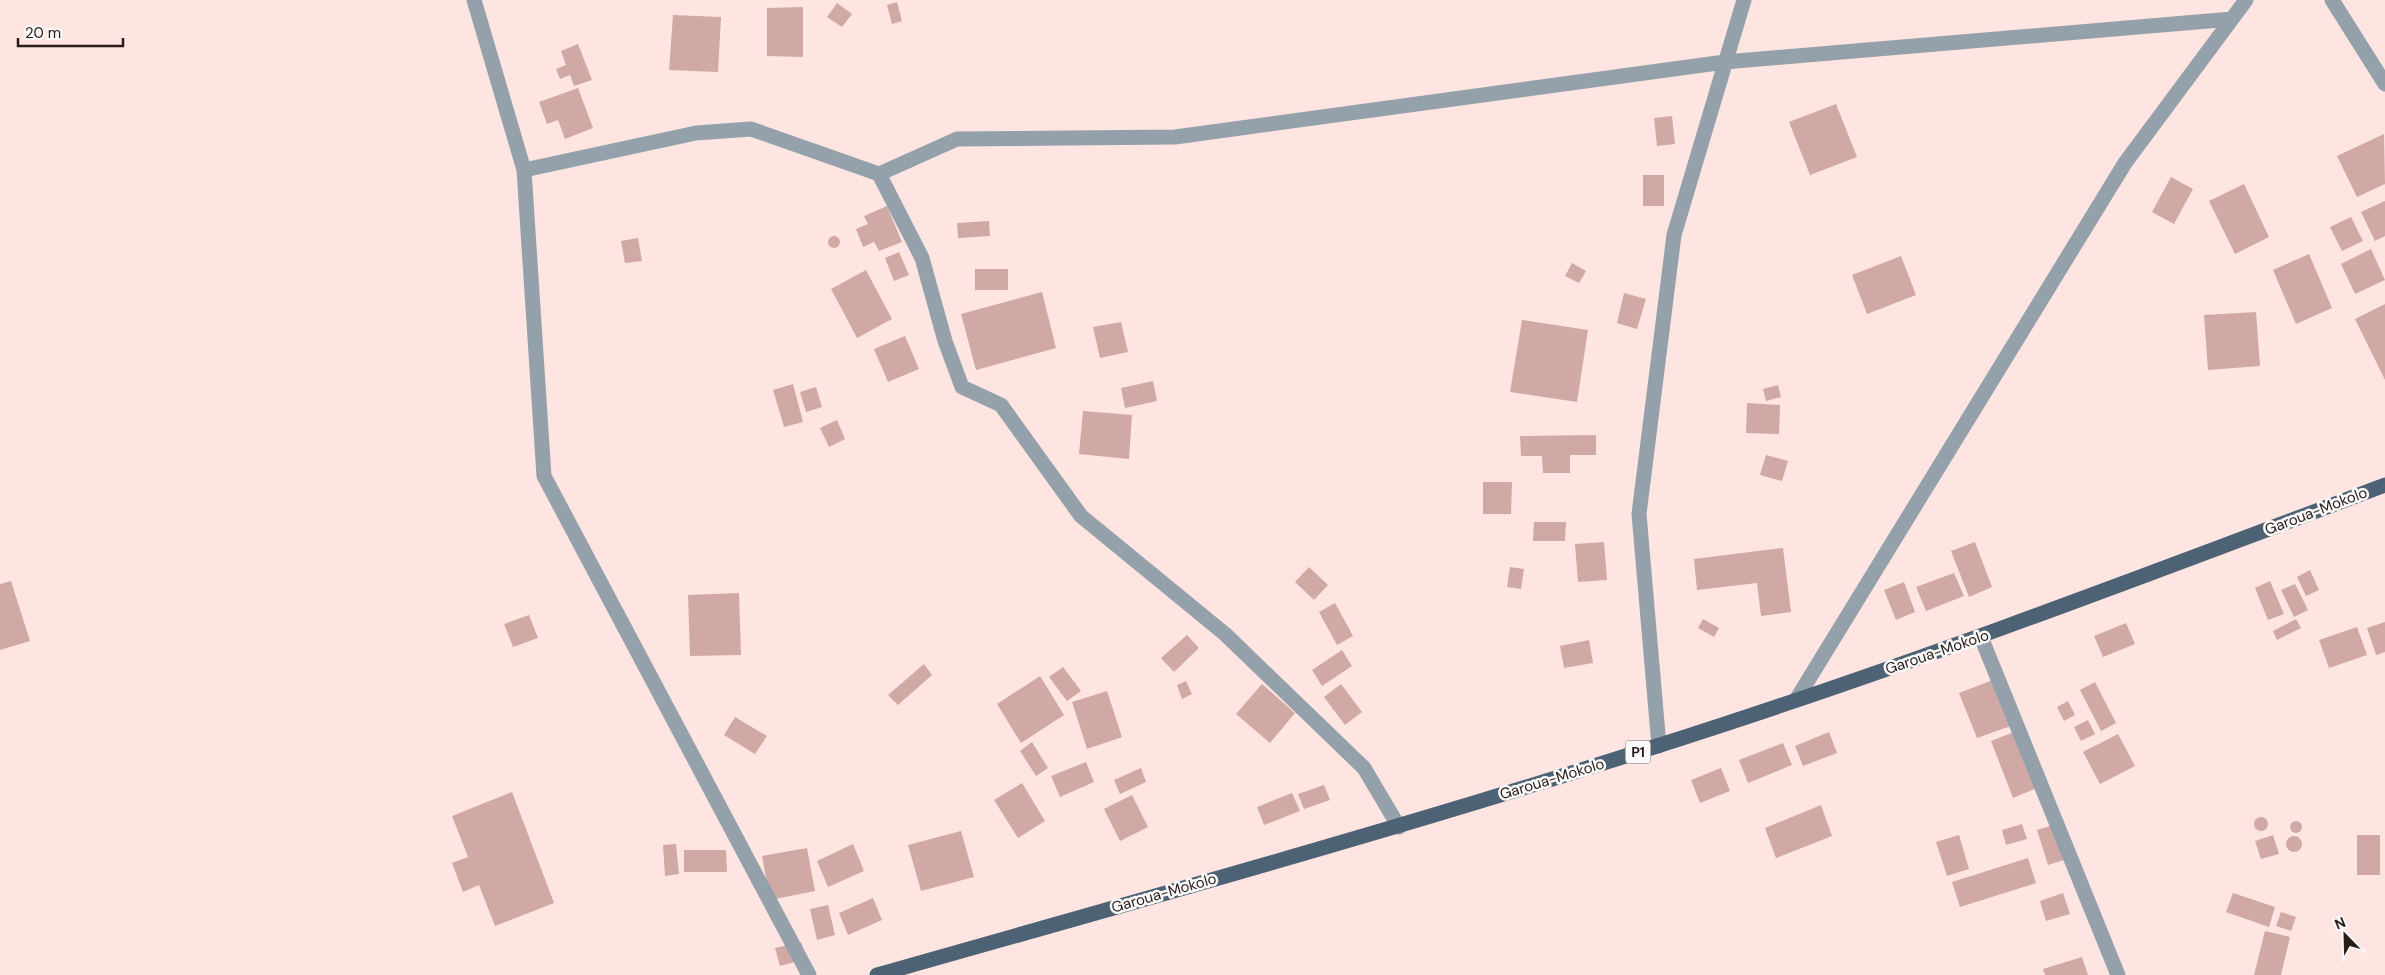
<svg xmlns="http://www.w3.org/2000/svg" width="2385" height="975" viewBox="0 0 2385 975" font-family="'DM Sans',sans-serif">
<rect width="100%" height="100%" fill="#fee5e1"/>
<path fill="#d0a9a4" d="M897,2l5,19 -10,3 -5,-19z
M837,3l15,11 -10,13 -15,-10z
M803,7v50l-36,-1v-48z
M673,15l48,2 -3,55 -49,-2z
M578,44l14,36 -18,6 -4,-11 -10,4 -4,-10 10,-4 -5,-14z
M578,88l15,40 -28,11 -7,-19 -11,4 -8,-22z
M1836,104l21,53 -47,18 -21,-53z
M1672,116l3,28 -18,2 -3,-28z
M2384,134l1,50 -28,13 -20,-41z
M1643,175h21v31h-21z
M2171,177l22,12 -19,35 -22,-12z
M2244,184l25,53 -34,17 -26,-53z
M2385,201v35l-10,5 -14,-29z
M887,206l15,36 -23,9 -5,-9 -11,5 -7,-18 12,-5 -4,-8z
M2351,217l12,24 -21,10 -12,-24z
M989,221l1,15 -32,2 -1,-15z
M828 242a6 6 0 1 1 12 0a6 6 0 1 1-12 0Z
M638,238l4,23 -17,2 -4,-22z
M2371,249l14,31 -30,14 -14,-30z
M899,252l10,23 -15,6 -9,-23z
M2309,254l23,54 -36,16 -23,-54z
M1901,256l15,39 -49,19 -15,-39z
M1572,263l14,8 -7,12 -14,-7z
M975,269h33v21h-33z
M866,270l26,49 -35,19 -26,-49z
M1042,292l14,56 -80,22 -15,-56z
M1624,293l22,6 -9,30 -20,-6z
M2385,304v76l-30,-61z
M2256,312l4,54 -52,4 -4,-55z
M1522,320l66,10 -11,72 -67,-10z
M1121,322l7,30 -28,6 -7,-31z
M905,336l14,33 -31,13 -14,-33z
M1153,381l4,20 -32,7 -4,-20z
M793,384l10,38 -19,5 -11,-37z
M1778,385l3,12 -15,4 -3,-12z
M816,387l6,20 -16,5 -6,-20z
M1747,403l33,2 -1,29 -33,-1z
M1083,411l49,4 -3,44 -50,-5z
M837,420l8,19 -16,8 -9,-19z
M1596,435v20h-26v18h-27l-1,-17h-21l-1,-20z
M1766,455l22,6 -6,20 -22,-6z
M1483,482h29l-1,32h-28z
M1534,522h32l-1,19h-32z
M1604,542l3,38 -29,2 -3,-38z
M1975,542l17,45 -23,10 -18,-46z
M1783,548l8,64 -30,4 -4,-33 -60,7 -3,-31z
M1309,567l19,18 -14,15 -19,-18z
M1510,567l14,2 -3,20 -14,-2z
M2310,570l9,20 -13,6 -9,-19z
M1954,573l10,23 -38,15 -10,-24z
M11,581l19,60 -30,9v-66z
M2270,581l14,33 -16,6 -13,-32z
M1904,582l11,30 -19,8 -12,-30z
M2295,584l13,26 -14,7 -13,-27z
M739,593l2,62 -51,1 -2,-61z
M1335,603l18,33 -16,9 -18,-33z
M529,615l9,23 -25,9 -9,-23z
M1703,619l16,9 -5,9 -16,-9z
M2296,619l5,9 -24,12 -4,-9z
M2385,622v30l-9,3 -9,-27z
M2126,623l9,21 -32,13 -9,-21z
M2357,627l10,28 -38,13 -10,-28z
M1187,635l12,13 -25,24 -13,-14z
M1589,640l4,23 -29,5 -4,-22z
M1342,650l10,16 -30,20 -10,-16z
M924,664l8,11 -34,30 -10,-10z
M1063,667l18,24 -14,10 -18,-24z
M1040,676l24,39 -43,28 -24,-39z
M1993,680l18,46 -34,12 -18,-45z
M1186,681l6,13 -10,5 -5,-14z
M2095,682l21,41 -15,8 -21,-41z
M1262,684l33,29 -25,30 -34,-29z
M1341,684l21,28 -17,13 -21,-28z
M1107,691l15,46 -35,12 -15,-47z
M2068,701l7,14 -11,6 -7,-14z
M735,717l32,19 -12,18 -31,-19z
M2088,720l7,14 -14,7 -7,-14z
M1829,732l8,21 -34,13 -8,-20z
M2014,732l23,56 -24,10 -22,-57z
M2118,734l17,32 -35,18 -17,-32z
M1032,742l16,26 -12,8 -16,-25z
M1783,743l9,22 -44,18 -9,-23z
M1086,762l8,20 -34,15 -9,-21z
M1141,768l5,14 -26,12 -6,-14z
M1721,768l9,23 -30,12 -9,-23z
M1022,783l23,38 -27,17 -24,-38z
M1324,785l6,15 -26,9 -6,-15z
M512,792l42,111 -59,23 -16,-41 -16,7 -11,-29 16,-6 -16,-41z
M1292,793l8,18 -36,14 -7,-18z
M1132,795l16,32 -28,14 -16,-32z
M1821,805l11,31 -56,22 -11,-30z
M2254 824a7 7 0 1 1 14 0a7 7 0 1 1-14 0Z
M2290 827a6 6 0 1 1 12 0a6 6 0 1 1-12 0Z
M2022,824l5,15 -21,6 -4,-15z
M2053,825l11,35 -16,5 -11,-35z
M961,831l13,46 -53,14 -13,-46z
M1959,835l10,34 -22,7 -11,-34z
M2273,835l6,19 -18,5 -6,-18z
M2357,835h23v40h-23z
M2286 844a8 8 0 1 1 16 0a8 8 0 1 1-16 0Z
M676,844l3,30 -14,2 -2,-31z
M853,844l11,27 -36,16 -11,-26z
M807,848l8,43 -45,9 -8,-44z
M684,850h42l1,22h-43z
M2028,858l8,25 -76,24 -8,-25z
M2063,893l7,21 -24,7 -6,-20z
M2233,893l42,14 -6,20 -43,-15z
M873,898l9,22 -34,15 -9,-22z
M828,905l7,30 -18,5 -7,-31z
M2281,912l15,5 -5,14 -15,-5z
M2265,931l25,6 -9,38h-27z
M801,942l5,17 -26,7 -5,-18z
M2082,957l6,18h-43l-2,-6z"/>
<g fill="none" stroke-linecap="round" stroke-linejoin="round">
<path stroke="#94a1ab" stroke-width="15" d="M474,0l50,170 20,306 265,499
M2332,0l53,84
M524,170l172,-37 55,-4 128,45 43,84 23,83 17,46 39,18 80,111 144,118 139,134 35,59
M879,174l78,-35 218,-2 550,-75 507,-43
M1981,637l137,338
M1796,700l329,-537 121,-163
M1659,746l-20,-232 35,-279 70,-235"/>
<path stroke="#4d6375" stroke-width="15" d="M877,975c260,-74 522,-146 780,-229 246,-78 487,-170 728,-261"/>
</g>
<g text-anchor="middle" stroke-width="5" stroke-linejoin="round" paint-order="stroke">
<rect fill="#f9f9f9" stroke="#685e5d" stroke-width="1" x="1625.5" y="740.5" width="25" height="23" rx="4"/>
<g font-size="14" font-weight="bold" fill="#2a1c1a">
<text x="1638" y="757">P1</text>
</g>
<g font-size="15" fill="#2a1c1a" stroke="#f9f9f9">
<text transform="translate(2316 511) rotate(-21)" y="5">Garoua-Mokolo</text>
<text transform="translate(1937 652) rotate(-19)" y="5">Garoua-Mokolo</text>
<text transform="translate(1552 779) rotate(-17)" y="5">Garoua-Mokolo</text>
<text transform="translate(1164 893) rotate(-16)" y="5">Garoua-Mokolo</text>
</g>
</g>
<g transform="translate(2345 935) rotate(337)" stroke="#f9f9f9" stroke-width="4" paint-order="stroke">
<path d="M0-4L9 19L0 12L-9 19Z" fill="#2a1c1a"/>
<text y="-8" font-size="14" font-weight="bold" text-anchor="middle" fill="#2a1c1a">N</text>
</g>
<path d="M18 38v8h105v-8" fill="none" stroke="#2a1c1a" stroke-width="2.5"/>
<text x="25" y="38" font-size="15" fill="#2a1c1a" stroke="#f9f9f9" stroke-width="4" paint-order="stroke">20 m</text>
</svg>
